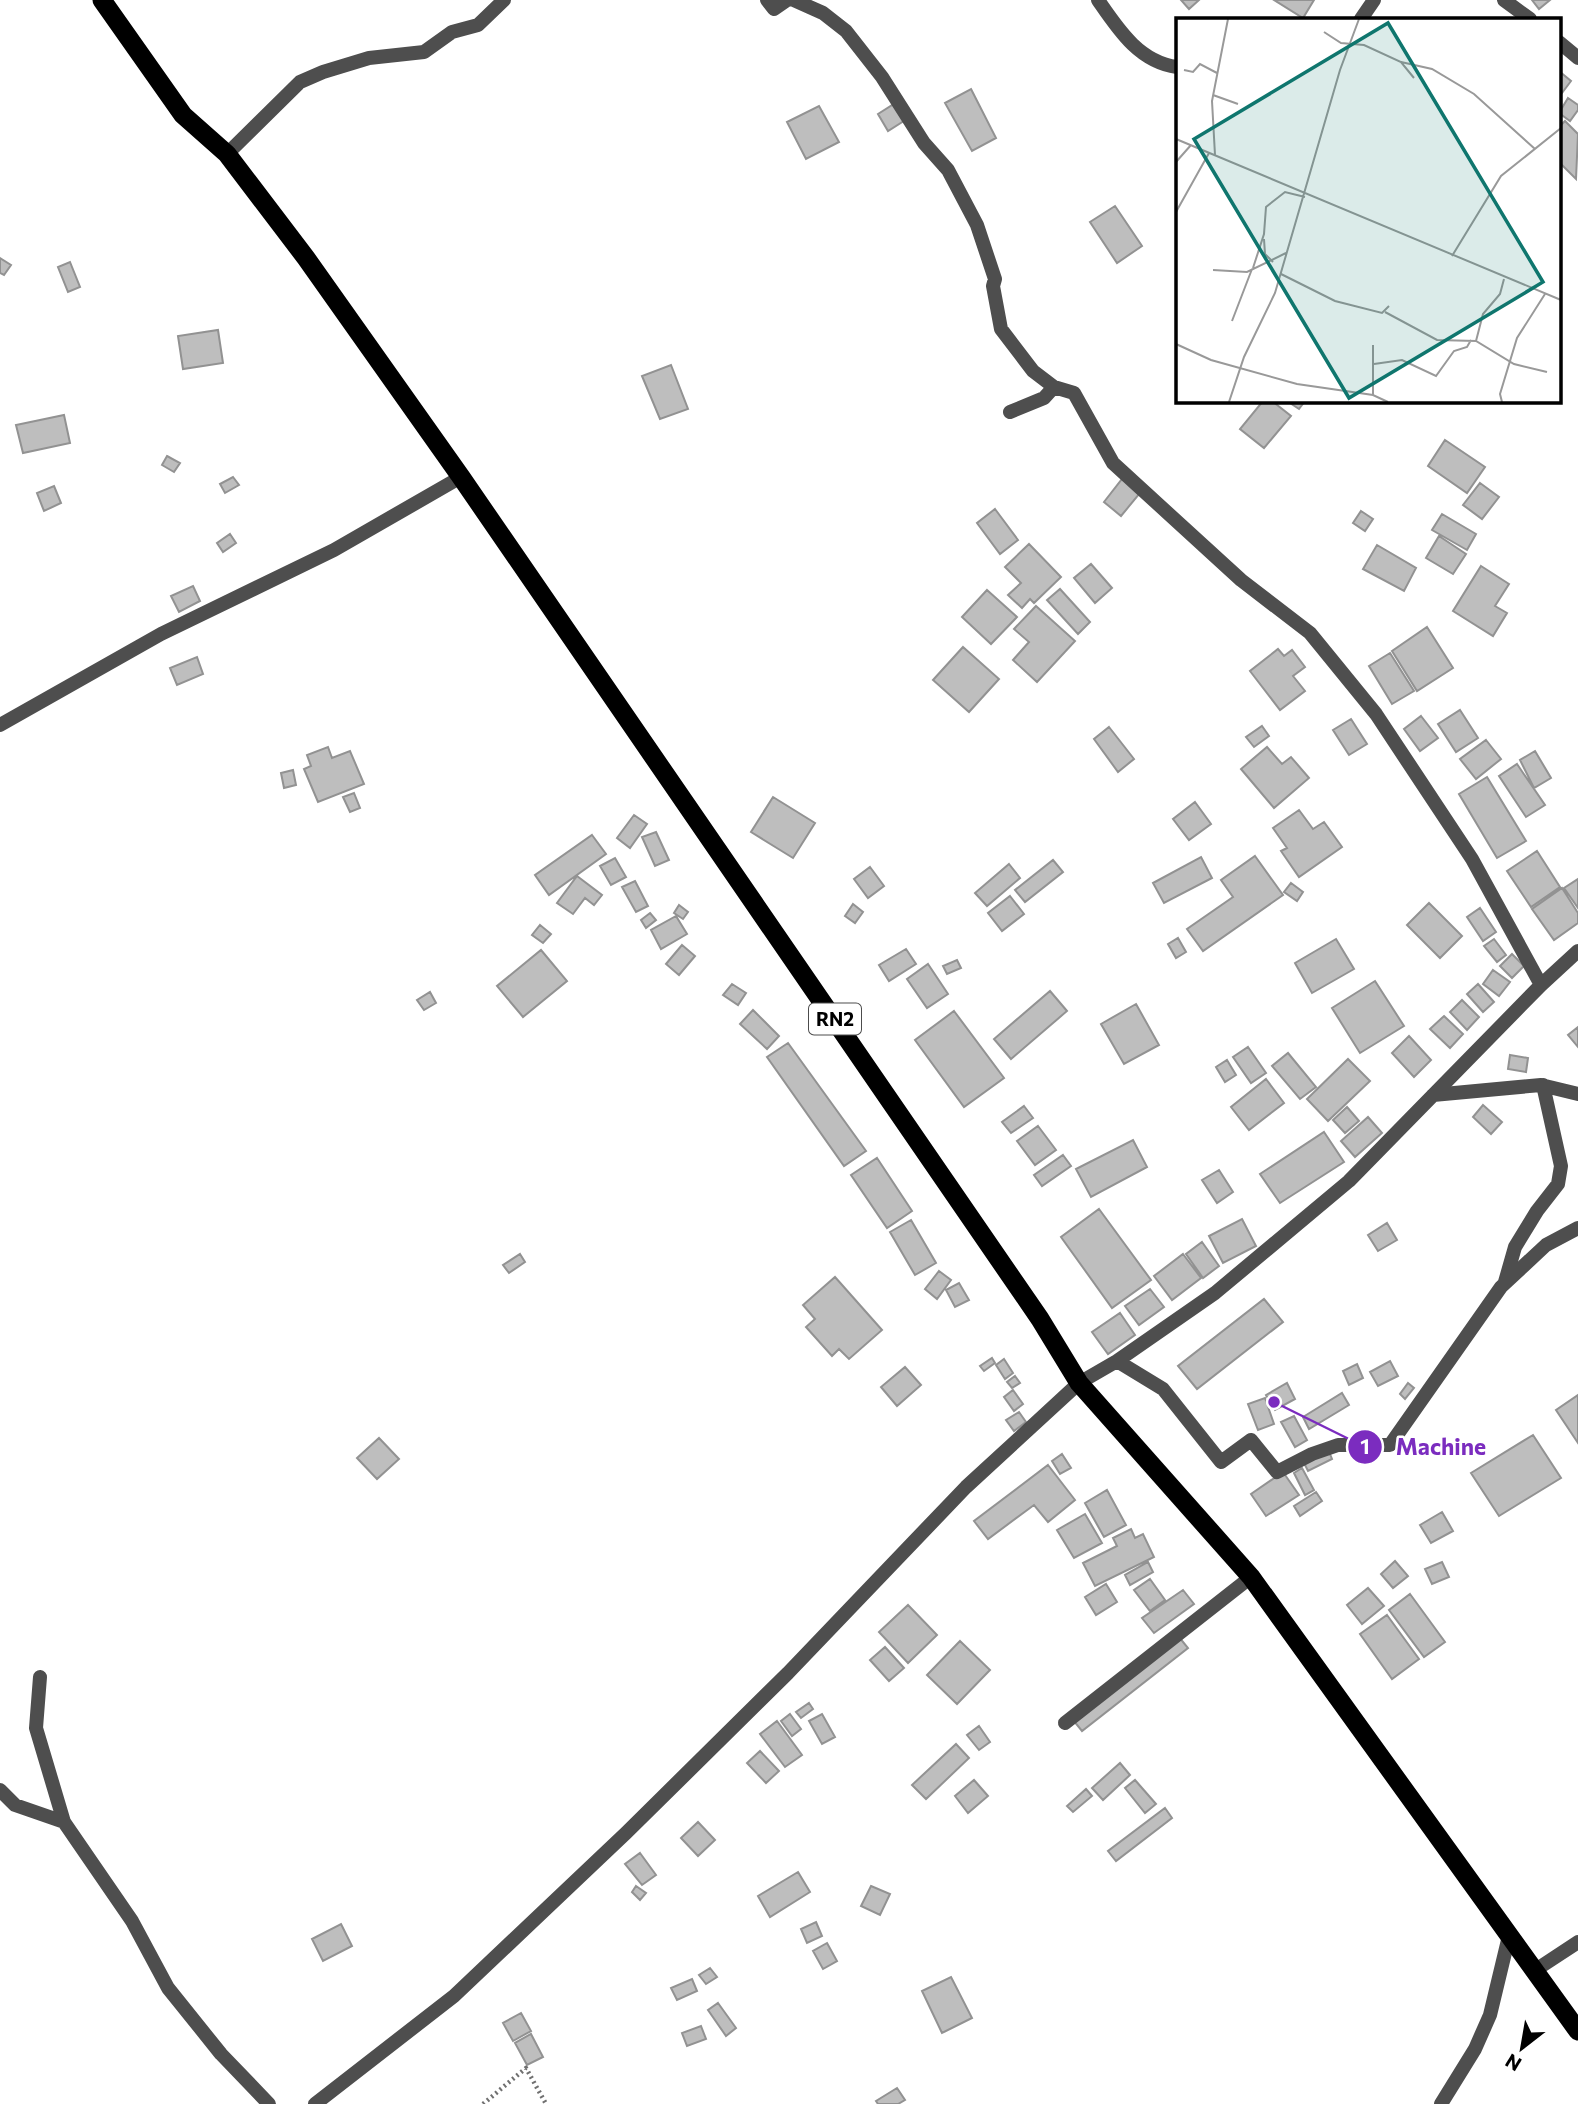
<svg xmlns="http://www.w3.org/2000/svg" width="1578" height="2104" viewBox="0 0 1578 2104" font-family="Commissioner,sans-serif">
<rect width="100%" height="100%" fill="#fff"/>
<path fill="#bebebe" stroke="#929292" stroke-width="2" d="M1181,0h18l-10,9z
M1274,0h40l-11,18z
M1532,0h18l-11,9z
M1559,71l12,10 -12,16z
M971,89l25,49 -24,13 -27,-48z
M1568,98l10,7v5l-8,11 -11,-8z
M897,102l10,17 -19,12 -10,-17z
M819,106l20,36 -33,17 -19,-37z
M1565,121l13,13 -2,45 -17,-17v-35z
M1115,206l27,40 -25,17 -27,-41z
M0,258l11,7 -7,10 -4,-2z
M70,262l10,25 -12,5 -10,-25z
M218,330l5,33 -40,6 -5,-33z
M671,365l17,44 -28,10 -18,-43z
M1263,401h9l19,15 -27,32 -24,-19z
M1287,401h18l-6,8z
M64,415l6,28 -47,10 -7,-28z
M1445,440l40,27 -18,26 -39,-27z
M167,456l13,7 -6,9 -12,-7z
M233,477l6,8 -14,8 -5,-9z
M1122,479l18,14 -19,23 -17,-14z
M1480,483l19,14 -17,22 -19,-14z
M54,486l7,17 -17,8 -7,-18z
M995,509l23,31 -18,14 -23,-31z
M1361,511l12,8 -8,12 -12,-8z
M1442,514l34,20 -9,16 -35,-20z
M230,534l6,9 -13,9 -6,-9z
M1439,536l27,18 -13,20 -27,-16z
M1029,544l32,33 -27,26 -4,-4 -8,9 -14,-13 13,-12 -16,-16z
M1377,545l39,23 -12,23 -41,-22z
M1091,564l21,24 -17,15 -21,-25z
M1481,566l28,18 -14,22 12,7 -14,23 -40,-25z
M193,586l7,15 -21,11 -8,-16z
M1060,589l30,33 -12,12 -31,-34z
M987,590l30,27 -26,27 -29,-27z
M1036,606l39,35 -38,41 -24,-22 16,-18 -15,-13z
M1427,627l26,41 -36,23 -25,-40z
M963,647l36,32 -30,33 -36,-32z
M1278,649l6,7 8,-6 13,17 -12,9 12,15 -25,19 -30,-39z
M1390,653l24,38 -22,13 -23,-38z
M197,657l6,17 -26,11 -7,-17z
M1460,710l18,28 -22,14 -18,-28z
M1421,716l17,22 -18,13 -16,-22z
M1351,719l16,25 -18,11 -16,-25z
M1262,726l7,10 -15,11 -8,-10z
M1109,727l25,32 -16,13 -24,-33z
M1486,740l15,19 -25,20 -16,-20z
M328,747l4,11 18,-7 14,33 -46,18 -14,-33 7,-3 -4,-11z
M1267,747l15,17 9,-7 18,21 -35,30 -33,-39z
M1535,751l16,27 -17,10 -14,-28z
M1517,764l28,41 -19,12 -27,-41z
M293,770l3,15 -12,3 -3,-15z
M1487,777l39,64 -29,17 -38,-64z
M354,793l6,15 -10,4 -7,-15z
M773,797l42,26 -22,35 -42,-26z
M1195,802l16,22 -22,16 -16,-21z
M1299,810l14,19 11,-7 18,25 -43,30 -18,-26 6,-3 -14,-20z
M634,815l13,9 -17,24 -13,-10z
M656,832l13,28 -14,6 -13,-29z
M592,835l14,19 -57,41 -14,-20z
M1537,851l23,36 -29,20 -24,-36z
M1255,856l28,39 -80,56 -16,-22 46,-32 -12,-17z
M1201,857l11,21 -48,25 -11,-20z
M615,858l11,19 -15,8 -11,-19z
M1053,860l10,12 -38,30 -10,-12z
M1009,864l11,14 -33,28 -12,-13z
M870,867l14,19 -16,12 -14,-19z
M577,876l25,19 -8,10 -9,-7 -12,16 -16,-11z
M1578,879v29l-14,-20z
M635,881l13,25 -12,6 -14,-25z
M1291,883l12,9 -6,9 -13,-9z
M1562,888l16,25v10l-24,17 -22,-31z
M1010,896l14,18 -22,17 -14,-18z
M1429,903l33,33 -22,22 -33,-33z
M853,904l10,8 -8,11 -10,-7z
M679,905l9,7 -5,7 -9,-6z
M1480,908l16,24 -13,9 -16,-24z
M650,913l6,7 -10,8 -5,-8z
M676,916l11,18 -26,15 -10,-19z
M540,925l11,9 -8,9 -11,-8z
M1178,938l8,14 -10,6 -8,-14z
M1336,939l18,30 -42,24 -17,-30z
M1494,939l12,16 -9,7 -13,-16z
M682,945l13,11 -16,19 -13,-11z
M906,949l10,15 -27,17 -10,-16z
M541,950l26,31 -44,36 -26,-31z
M1512,954l12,12 -12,12 -12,-12z
M957,960l4,8 -14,6 -4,-8z
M928,964l20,30 -21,14 -20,-29z
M1493,970l17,12 -11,14 -16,-12z
M1375,981l29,45 -44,27 -28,-45z
M732,984l14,9 -8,12 -15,-10z
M1478,984l16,18 -11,10 -16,-18z
M1050,991l17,20 -56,48 -17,-20z
M430,992l6,11 -12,7 -7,-10z
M1462,1000l17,17 -12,13 -17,-18z
M1136,1004l23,41 -35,19 -23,-40z
M753,1010l26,26 -12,13 -27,-25z
M954,1011l50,67 -40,29 -49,-67z
M1444,1016l19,18 -13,14 -20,-19z
M1578,1027v20l-10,-12z
M1409,1036l22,24 -17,17 -22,-24z
M788,1043l78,108 -22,15 -77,-109z
M1248,1047l18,26 -15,10 -18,-26z
M1288,1053l28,34 -16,12 -28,-33z
M1510,1055l18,3 -2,14 -18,-3z
M1348,1059l22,22 -42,40 -21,-22z
M1227,1060l9,15 -11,7 -9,-15z
M1266,1079l18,24 -35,27 -18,-23z
M1483,1105l19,17 -11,12 -18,-17z
M1024,1106l9,12 -22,15 -9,-11z
M1347,1107l12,14 -14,12 -12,-13z
M1368,1117l14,16 -27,24 -14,-16z
M1038,1126l18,24 -21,15 -18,-24z
M1324,1132l20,30 -64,41 -20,-29z
M1133,1140l14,27 -56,30 -15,-28z
M1063,1155l8,11 -29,20 -8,-11z
M877,1158l35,53 -25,17 -36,-53z
M1219,1170l14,22 -16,11 -15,-23z
M1099,1209l52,71 -39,28 -51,-71z
M1242,1219l14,27 -33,17 -14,-27z
M911,1220l25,43 -21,12 -25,-43z
M1387,1223l10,17 -19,11 -10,-16z
M1202,1242l17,24 -16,12 -17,-24z
M520,1254l5,8 -16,11 -6,-8z
M1183,1254l18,24 -29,22 -18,-24z
M939,1271l12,9 -14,19 -12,-10z
M835,1277l47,53 -33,29 -10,-10 -7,7 -26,-29 9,-8 -12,-14z
M959,1283l10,17 -14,7 -9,-17z
M1150,1289l14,18 -25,18 -14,-19z
M1264,1299l19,23 -86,67 -19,-23z
M1120,1313l15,22 -27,19 -16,-22z
M992,1358l3,5 -11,8 -4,-5z
M1004,1359l9,14 -8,6 -9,-14z
M1390,1361l8,15 -20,10 -8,-14z
M1357,1364l6,14 -14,7 -6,-14z
M905,1367l16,18 -24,21 -16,-19z
M1015,1376l5,7 -8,5 -5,-6z
M1287,1383l8,16 -20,11 -9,-15z
M1408,1383l6,5 -9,11 -5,-5z
M1013,1390l10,14 -9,7 -10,-14z
M1342,1393l7,12 -40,24 -6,-12z
M1578,1395v48l-22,-33z
M1265,1398l9,26 -16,6 -10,-26z
M1019,1412l7,10 -12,9 -8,-11z
M1294,1416l13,24 -12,7 -14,-25z
M1533,1435l28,43 -62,38 -28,-43z
M379,1438l20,21 -22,20 -20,-21z
M1328,1449l4,10 -24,12 -5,-10z
M1062,1454l9,14 -11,6 -8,-13z
M1048,1465l27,35 -27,22 -14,-17 -46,34 -14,-18z
M1302,1468l12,22 -9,5 -11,-22z
M1283,1472l16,23 -33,21 -15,-22z
M1107,1490l19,35 -22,12 -19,-34z
M1316,1492l6,9 -22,15 -6,-10z
M1442,1512l11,19 -22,12 -11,-18z
M1085,1514l17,29 -28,15 -17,-28z
M1131,1529l4,9 8,-4 11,23 -59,29 -12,-23 34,-17 -4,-8z
M1395,1561l13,15 -15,12 -12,-14z
M1148,1562l5,10 -23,13 -5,-10z
M1442,1562l7,15 -17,7 -7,-15z
M1150,1579l15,21 -15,11 -16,-21z
M1106,1584l11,18 -21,13 -11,-18z
M1368,1588l16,18 -22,18 -15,-19z
M1183,1590l11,14 -40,29 -12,-15z
M1410,1594l35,48 -21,15 -35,-47z
M908,1605l29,30 -29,28 -29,-31z
M1387,1615l32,44 -27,20 -32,-45z
M1179,1637l9,11 -106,83 -9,-11z
M960,1641l30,29 -33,34 -30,-29z
M885,1647l19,21 -15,13 -19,-21z
M809,1703l4,6 -12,9 -5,-6z
M790,1714l11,15 -9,7 -11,-15z
M822,1714l13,23 -13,7 -13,-23z
M777,1721l25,34 -17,12 -25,-33z
M979,1726l11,16 -11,8 -12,-15z
M956,1744l13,14 -43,41 -14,-14z
M760,1751l19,20 -13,12 -19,-20z
M1120,1763l10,12 -27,25 -11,-12z
M974,1780l14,16 -20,17 -13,-17z
M1135,1780l21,24 -11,9 -20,-25z
M1086,1789l6,7 -19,16 -6,-6z
M1165,1808l7,10 -56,43 -8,-10z
M698,1822l17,18 -17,16 -17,-18z
M640,1853l16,22 -14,10 -17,-21z
M798,1872l12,20 -40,25 -12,-21z
M636,1886l10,7 -6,7 -8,-8z
M871,1886l19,8 -10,21 -19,-9z
M816,1922l6,14 -15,7 -6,-14z
M341,1924l11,22 -29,15 -11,-22z
M827,1943l10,18 -14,8 -10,-18z
M710,1968l7,9 -11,7 -7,-9z
M951,1977l21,41 -30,15 -20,-42z
M692,1979l5,12 -20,9 -6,-12z
M718,2003l18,25 -10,8 -18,-26z
M521,2013l10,18 -18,10 -10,-18z
M701,2026l5,13 -19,7 -5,-13z
M531,2034l12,23 -16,8 -12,-22z
M897,2088l8,12 -7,4h-20l-2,-3z"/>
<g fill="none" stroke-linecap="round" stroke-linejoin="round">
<path stroke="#707070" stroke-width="4.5" stroke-dasharray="2 3.5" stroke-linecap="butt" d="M483,2104l43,-36 20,36"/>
<path stroke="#4e4e4e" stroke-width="14" d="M1065,1723l186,-146"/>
<path stroke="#4e4e4e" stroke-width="14" d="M767,0l7,9 13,-9
M794,0l29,13 23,18 36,46 42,66 24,27 29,55 18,54 -2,7 8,43 32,42 21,16
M1098,0c20,29 41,62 79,67
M1504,0l26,19
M1361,19l13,-19
M1559,42l19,16
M227,154l73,-72 23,-10 46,-14 55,-6 28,-20 26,-7 26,-25
M1010,412l34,-14 10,-11 20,6 39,70 128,117 69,53 66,81 96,145 69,126
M0,725l161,-91 173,-84 127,-73
M1433,1095l108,-10 37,9
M1505,1282l10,-35 22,-36 21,-27 3,-18 -18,-81
M1117,1361l46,28 58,73 30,-22 26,32 35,-18 26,-9h52l111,-158 45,-42 32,-17
M40,1677l-4,51 28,94 68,99 36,67 53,66 48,50
M0,1790l15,15 49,17
M1534,1971l44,-29
M315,2104l139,-108 172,-163 162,-160 178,-186 113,-104 38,-22 98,-68 134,-112 192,-196 37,-34
M1441,2104l34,-55 15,-34 19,-79"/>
<path stroke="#000" stroke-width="19" d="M102,0l81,115 44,39 79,104 155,219 579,842 39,64 172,194 327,454"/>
</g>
<g text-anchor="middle" stroke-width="5" stroke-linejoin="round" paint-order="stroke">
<rect fill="#fff" stroke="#4c4c4c" stroke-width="2" x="809" y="1003.5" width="52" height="31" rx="5"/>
<g font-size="19" font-weight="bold" fill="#000">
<text x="835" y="1026">RN2</text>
</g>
</g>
<g transform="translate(1176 18)">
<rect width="385" height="385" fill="#fff"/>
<path fill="none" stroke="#999" stroke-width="2" d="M148,14l17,11 23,2 37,17 13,16M225,44l31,7 42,25 61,55M8,52l9,2 7,-8 17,9M37,77l25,9M0,121l385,161M39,137l-3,-54 16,-82M0,144l15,-17M0,194l33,-59M88,221l1,15 8,8M276,238l49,-80 60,-48M77,250l11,-34 2,-27 19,-15 20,5M37,252l34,2 39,-19M105,256l54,27 47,12 7,-7M209,294l52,28 39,1 38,23 33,8M56,303l20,-52M300,323l7,-27 17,-20 4,-15M0,326l35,16 86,24 76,11 15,7M197,327v50M198,346l28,-4 34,16 18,-25 13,-4 4,-7M53,384l15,-45 31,-64 65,-223 19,-51M326,384l-2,-8 17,-56 28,-44"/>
<path fill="#0f766e" fill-opacity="0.15" stroke="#0f766e" stroke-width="3.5" d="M212,5l155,259 -194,116 -155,-259z"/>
<rect width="385" height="385" fill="none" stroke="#000" stroke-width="3.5"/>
</g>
<path fill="none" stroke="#7b2cbf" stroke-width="2.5" d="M1274 1402L1365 1447"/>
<g fill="#7b2cbf" stroke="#fff" stroke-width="2.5">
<circle cx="1274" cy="1402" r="7"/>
<circle cx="1365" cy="1447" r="18"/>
</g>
<g font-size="21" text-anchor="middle" font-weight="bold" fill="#fff">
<text x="1365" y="1454">1</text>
</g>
<g font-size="23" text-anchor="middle" font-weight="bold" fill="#7b2cbf" stroke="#fff" stroke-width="5" stroke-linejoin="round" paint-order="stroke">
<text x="1441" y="1455">Machine</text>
</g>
<g transform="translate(1522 2048) rotate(211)" stroke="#ffffff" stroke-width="5" paint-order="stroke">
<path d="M0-5L12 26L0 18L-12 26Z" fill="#000000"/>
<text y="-10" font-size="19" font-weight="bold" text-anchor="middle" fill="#000000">N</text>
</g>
</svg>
